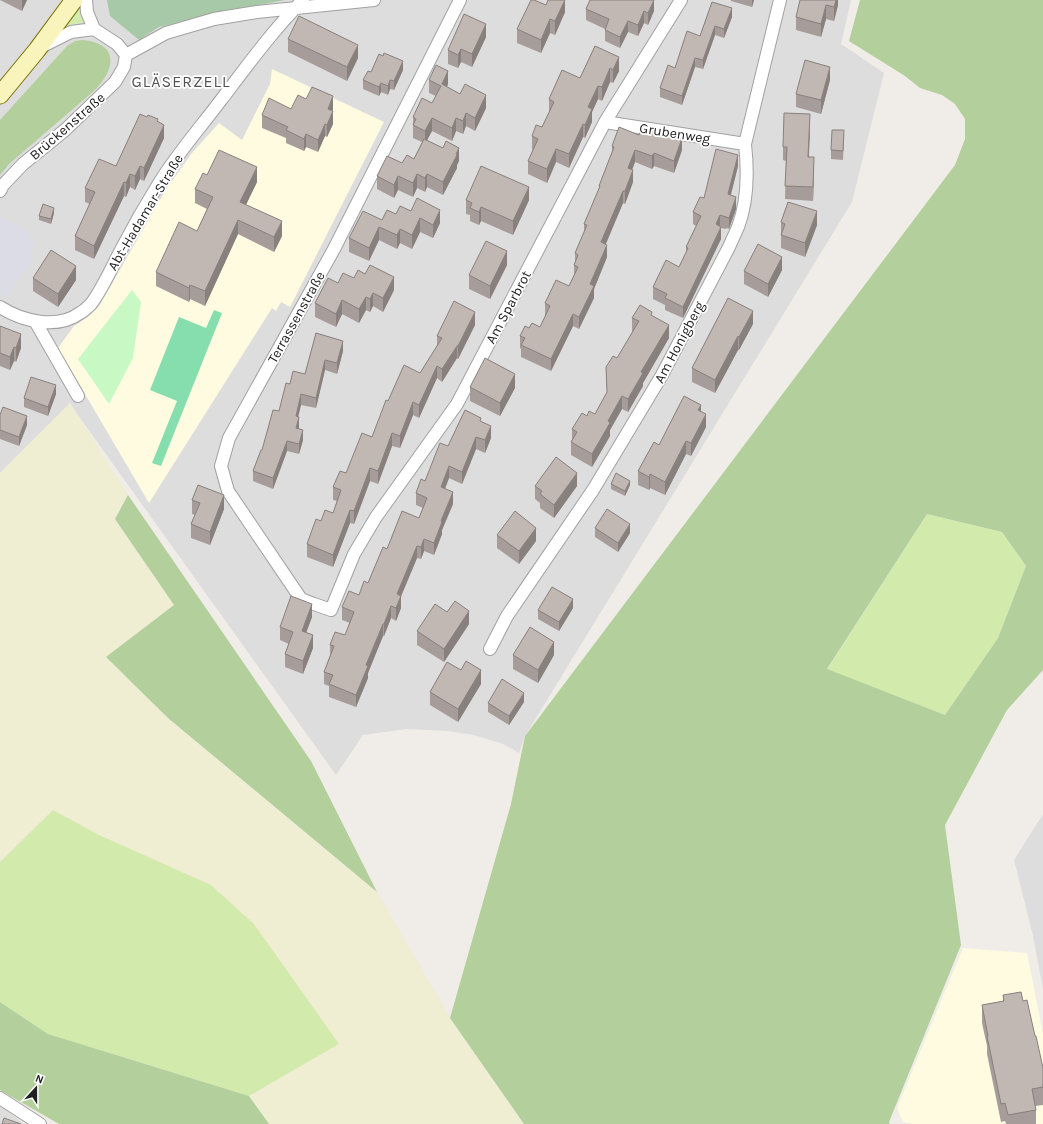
<svg xmlns="http://www.w3.org/2000/svg" width="1043" height="1124" viewBox="0 0 1043 1124" font-family="Karla,sans-serif">
<rect width="100%" height="100%" fill="#f0ece7"/>
<path fill="#dedddd" d="M0,0h851l-10,44 43,29 -32,129 -327,534 -6,17 -16,-9 -29,-9 -26,-4 -42,-2 -43,6 -27,40 -266,-371 -70,69z
M1043,814v175l-10,-53 -19,-76z
M0,1105l24,19h-24z"/>
<path fill="#fffbe1" d="M272,69l112,53 -94,185 -9,-5 -5,9 -4,-3 -123,195 -91,-155 16,-22 14,-9 11,-11 7,-12 59,-103 27,-38 27,-30 23,17 28,-56z
M963,948l64,5 16,81v90h-130l-10,-2 -6,-14z"/>
<path fill="#efedd2" d="M70,403l58,92 -13,24 59,86 -67,52 61,61 209,174 73,126 74,106h-255l-20,-28 89,-52 -239,-209 -46,-25 -53,51v-388z"/>
<path fill="#d3eaad" d="M79,6v6l5,10 -16,4 -7,5z
M927,514l75,18 24,34 -28,72 -53,77 -118,-45z
M53,810l46,25 112,50 43,39 85,120 -90,52 -201,-62 -48,-32v-140z"/>
<path fill="#b2cf9c" fill-rule="evenodd" d="M860,0h183v670l-36,40 -62,115 16,120 -72,177 1,2h-366l-74,-106 61,-214 14,-68 430,-571 10,-26v-20l-10,-15 -13,-9 -22,-7 -15,-12 -56,-35zM927,514l75,18 24,34 -28,72 -53,77 -118,-46z
M83,40c37,4 32,29 12,50l-86,74 -9,11v-55l67,-74 8,-5z
M128,495l183,266 66,131 -209,-174 -62,-61 68,-52 -59,-86z
M0,1002l48,32 201,62 20,28h-210l-59,-34z"/>
<path fill="#a8c9a8" d="M107,0h178l-31,6 -95,21 -20,13 -29,-24z"/>
<path fill="#c8f9c5" d="M132,290l9,12 -8,56 -24,46 -31,-45z"/>
<path fill="#86deaf" d="M214,310l8,3 -61,153 -9,-3 25,-62 -27,-11 29,-73 27,11z"/>
<path fill="#dbdce6" d="M0,217l25,12 8,15 -1,17 -27,37 -5,-6z"/>
<g fill="none" stroke-linecap="round" stroke-linejoin="round">
<defs>
<path id="street" d="M86,0l1,12 7,17 23,15 9,11
M460,0l-126,249 -105,189 -8,28 7,25 73,108 13,5 17,6 23,-56 22,-37 81,-113 148,-282 76,-122
M41,47l30,-15 23,-3
M126,55l40,-22 48,-14 43,-7 117,-12
M605,122l140,22
M0,191l3,-6 20,-21 42,-34 50,-48 9,-15 2,-12
M0,307c22,14 57,23 80,6 4,-2 8,-6 11,-9 12,-16 22,-39 31,-56 11,-21 23,-42 36,-63 18,-30 42,-57 63,-85 26,-34 52,-70 82,-100
M35,321l43,75
M490,649l17,-33 86,-126 69,-115 67,-128c3,-7 6,-13 9,-20 10,-26 10,-56 7,-83l35,-144
M0,1098l40,26"/>
<path id="secondary" d="M0,95l37,-45 37,-50"/>
</defs>
<use href="#street" stroke="#a1a1a1" stroke-width="14"/>
<use href="#secondary" stroke="#787406" stroke-width="19"/>
<use href="#street" stroke="#fff" stroke-width="12"/>
<use href="#secondary" stroke="#f9f4bc" stroke-width="17"/>
</g>
<path fill="#a69d9a" d="M0,0h27l-5,11z
M565,0v12l-10,23 -5,-2 -9,20 -24,-10v-14l29,-24z
M731,0h23l-2,7 -21,-6z
M838,0v5l-4,16 -8,-2 -5,18 -25,-7v-13z
M712,2l20,15 -8,21 -9,-3 -12,34 -8,-2 -13,38 -22,-8v-9l15,-20 25,-32z
M586,9l68,2 -6,14 -4,-2 -6,13 -10,-4 -8,16 -15,-7v-12l-19,-9z
M486,37l-14,30 -11,-5 -3,6 -10,-4v-14z
M288,39l70,19 -11,23 -59,-29z
M595,46l24,25 -6,12 -3,-1 -8,19 -4,-2 -6,13v10l-7,16 -2,-1 -14,31 -13,-6 -9,21 -19,-9v-13l5,-11 -1,-1v-13l10,-9 7,-14v-14l31,-21z
M403,70l-9,20 -4,-1 -2,6 -7,-3 -2,4 -16,-7v-9l8,-8z
M429,80l19,4 -1,3 39,21 -11,23 -9,-5 -3,8 -7,-3 -4,10 -20,-10 -5,9 32,21 -2,4v3l-14,27 -16,-8 -2,5 -8,-4 -4,9 -15,-7 -4,8 -17,-9v-13l25,-13 12,-4 8,-17 -9,-4v-21l19,-14 4,-7 -7,-3z
M830,80l-9,34 -25,-7v-13z
M306,99l27,10 -1,2 1,13 -6,13 -2,-1 -7,16 -12,-5 -2,4 -18,-8v-5l-24,-10v-13l29,-6z
M158,122l6,16 -20,43 -4,-2 -5,11 -5,-3 -4,10 -2,-1 -30,63 -19,-9v-14l15,-32 -5,-2v-14l31,-22z
M810,128l-1,29 5,14 -1,30 -28,-2 1,-38 -3,-1v-13z
M639,135l43,15 -8,23 -20,-7 -2,3 -17,-7 -3,8 1,12 -8,22 -2,-1 -17,41 1,13 -13,32v9l-15,31 -6,-3 -22,45 -30,-14v-8l-1,-1v-12l9,-8 11,-1 5,-11v-13l24,-17 5,-11v-10l1,-3v-9l9,-20v-9l15,-35v-3l13,-34v-6z
M844,139l-1,21 -12,-1v-9z
M738,166l-7,29 5,14 -7,20 -3,-1v1l-5,-1v11l-38,79 -18,-8v-5l-12,-6v-12l26,-20 7,-14v-6l10,-21 -3,-2v-12l11,-14z
M207,175l50,7 -11,23 36,31 -8,16 -36,-18 -33,72 -15,-7 -1,3 -33,-16v-14l41,-41 10,-22 -12,-6v-14z
M466,200h63l-16,35 -32,-14 -2,4 -9,-4v-6l-4,-1z
M411,211l29,12 -7,15 -13,-6 -8,17 -12,-6 -3,6 -18,-9 -10,21 -20,-9v-14l33,-18 14,-6z
M54,213l-3,11 -12,-4v-4z
M781,222l36,3 -12,32 -24,-9z
M507,265l-17,34 -21,-10v-14z
M782,270l-14,27 -24,-13v-13z
M33,278l43,2 -18,27 -25,-16z
M354,278l40,12 -11,22 -10,-6 -3,6 -4,-2 -7,13 -17,-9 -6,13 -21,-10v-14l23,-20z
M652,316l17,22 -26,45v3l-15,26 -6,-3 -12,21v6l-18,31 -21,-12v-13l1,-2v-11l15,-13 8,-2 12,-21 -1,-26 11,-9 16,-27h-1v-13z
M753,324l-14,26h-1l-23,43 -23,-11v-14z
M475,325l-17,34 -1,-1 -15,24 -5,-4 -18,40 -6,-3 -13,33 -8,-2 -14,38 -8,-3 -16,43 -4,-1 -17,44 -26,-10v-13l14,-23 12,-8 4,-12 -4,-1v-13l13,-14 26,-36 16,-36 32,-28 17,-27v-10z
M0,326l21,22 -5,14 -2,-1 -4,9 -10,-4z
M316,333l27,18 -6,23 -12,-4 -9,38 -15,-3 -3,11 1,11v2l4,11 -4,14 -12,-3 -14,38 -20,-8v-10l26,-60 11,-27 15,-10z
M470,387l45,1 -15,28 -30,-15z
M56,394l-8,22 -24,-9v-9z
M701,411l5,16 -15,29 -5,-2 -21,41 -15,-7 -1,2 -11,-5v-14l21,-26z
M0,415l27,10 -8,21 -19,-7z
M481,422l10,16 -6,15 -9,-4 -14,35 -13,-6 -4,11 8,15 -11,26v4l-8,21 -10,-4 -3,8 -4,-1 -16,38v12l-5,13 -5,-3 -7,18h-1l-15,37v5l-12,29 -27,-10v-11l-5,-2v-12l6,-16v-11l15,-10 5,-12 -8,-3v-13l17,-12 9,-12 19,-34 32,-31 4,-10 -7,-3v-12l32,-47z
M611,484l19,1 -5,11 -14,-7z
M535,486h42l-23,32 -14,-10v-5l-5,-4z
M192,500l32,9 -14,36 -19,-7v-14l4,-9 -3,-1z
M595,528l35,5 -12,19 -23,-15z
M497,535l39,6 -17,23 -22,-16z
M573,608l-14,23 -21,-12v-9z
M447,612l22,12 -25,38 -27,-17v-14z
M312,617l-6,15 7,16 -10,26 -18,-7v-13l4,-10 -9,-4v-13z
M513,655h41l-16,28 -25,-14z
M461,670l20,14 -23,38 -28,-17v-13z
M524,702l-15,23 -21,-13v-9z
M1003,995l20,6 12,35 8,32v37l-8,1 1,4v14h-30l-1,-3 -4,1 -14,-68v-8l-5,-23v-18l21,-4z"/>
<path fill="#87807d" d="M22,0h5l-5,11z
M565,0v12l-10,23v-14z
M654,0v11l-6,14v-12z
M752,0h2l-2,7z
M836,0h2v5l-4,16v-14z
M826,5v14l-5,18v-13z
M732,8v9l-8,21v-9z
M644,11v12l-6,13v-11z
M550,19v14l-9,20v-13z
M628,21v11l-8,16v-11z
M486,24v13l-14,30v-13z
M715,26v9l-12,34v-9z
M358,45v13l-11,23v-14z
M461,49v13l-3,6v-13z
M619,57v14l-6,12v-13z
M695,58v9l-13,38v-9z
M403,61v9l-9,20v-9z
M830,67v13l-9,34v-14z
M610,68v14l-8,19v-14z
M448,71v13l-6,13v-13z
M390,80v9l-2,6v-9z
M381,83v9l-2,4v-9z
M598,86v13l-6,13v10l-7,16v-13l3,-18z
M486,95v13l-11,23v-13z
M333,96v13l-5,12v-12z
M333,111v13l-6,13v-12z
M466,113v13l-3,8v-13z
M810,114v14l-2,42v-13z
M432,118v13l-7,13v-13z
M456,118v13l-4,10v-13z
M325,124v12l-7,16v-12z
M583,124v13l-14,31v-14z
M164,125v13l-20,43v-13z
M306,134v13l-2,4v-12z
M682,138v12l-8,23v-12z
M459,148v13l-2,4v3l-14,27v-13z
M556,149v13l-9,21v-14z
M635,150v12l-7,18v-12z
M654,153v13l-2,3v-13z
M738,155v11l-10,39v-11z
M814,157v14l-1,30v-14z
M140,166v13l-5,11v-14z
M257,167v15l-17,35v-15z
M633,170v12l-8,22v-13z
M130,174v13l-4,10v-14z
M417,174v14l-4,9v-14z
M427,174v13l-2,5v-14z
M398,176v14l-4,8v-13z
M124,182v14l-30,63v-13z
M529,187v13l-16,35v-14z
M623,191v12l-22,52v-13z
M736,197v12l-7,20v-11z
M481,207v14l-2,4v-13z
M54,208v5l-3,11v-5z
M440,210v13l-7,15v-13z
M817,211v14l-12,32v-14z
M720,215v12l-4,-3z
M420,218v14l-8,17v-14z
M238,220v14l-33,72v-15z
M282,221v15l-8,16v-15z
M379,227v13l-10,21v-13z
M721,227v12l-38,79v-11z
M400,229v14l-3,6v-14z
M607,245v12l-13,32v9l-15,31v-12l11,-33z
M507,251v14l-17,34v-13z
M782,257v13l-14,27v-13z
M76,266v14l-18,27v-13z
M394,277v13l-11,22v-14z
M190,285v14l-1,3v-14z
M373,293v13l-3,6v-13z
M366,297v13l-7,13v-14z
M342,300v14l-6,13v-13z
M753,311v13l-14,26v-13z
M475,312v13l-17,34v-13z
M573,314v12l-22,45v-12z
M669,325v13l-26,45v3l-15,26v-13l13,-27z
M21,334v14l-5,14v-14z
M738,336v14l-23,43v-13z
M343,341v10l-6,23v-11z
M457,346v12l-15,24v-13z
M14,347v14l-4,9v-13z
M325,360v10l-9,38v-10z
M437,366v12l-18,40v-13z
M515,374v14l-15,28v-13z
M56,385v9l-8,22v-9z
M301,394v11l-5,21v-10z
M622,396v13l-12,21v6l-18,31v-13l16,-33z
M413,402v13l-13,33v-12z
M701,405v13l-3,-8z
M706,414v13l-15,29v-13z
M27,416v9l-8,21v-9z
M299,417v10l-3,12v-11z
M491,426v12l-6,15v-13z
M303,430v10l-4,14v-10z
M392,433v13l-14,38v-13z
M476,437v12l-14,35v-12z
M287,441v10l-14,38v-11z
M686,441v13l-21,41v-13z
M449,466v12l-8,21v-12z
M370,468v13l-16,43v-13z
M577,473v13l-23,32v-13z
M650,474v14l-1,2v-13z
M630,481v4l-5,11v-5z
M453,492v12l-11,26v4l-8,21v-12l7,-22z
M224,495v14l-14,36v-13z
M350,510v13l-17,44v-12z
M630,524v9l-12,19v-9z
M536,528v13l-17,23v-13z
M424,539v12l-3,8v-12z
M417,546v12l-20,48v-12z
M401,596v12l-5,13v-13z
M573,599v9l-14,23v-9z
M312,604v13l-10,27v-13z
M391,606v12l-7,18v-12z
M469,611v13l-25,38v-13z
M383,624v12l-15,37v5l-12,29v-12l10,-30z
M313,635v13l-10,26v-13z
M554,642v13l-16,28v-13z
M481,670v14l-23,38v-13z
M524,693v9l-15,23v-9z"/>
<path fill="#c1b7b3" stroke="#87807d" d="M531,0h3l12,5 2,-5h17l-10,21 -5,-2 -9,21 -24,-11z
M590,0h64l-6,13 -4,-2 -6,14 -10,-4 -8,16 -15,-7 4,-11 -23,-10z
M800,0h36l-2,7 -8,-2 -5,19 -25,-7z
M712,2l20,6 -8,21 -9,-3 -12,34 -8,-2 -13,38 -22,-8 8,-23 7,3 12,-37 13,5z
M464,14l22,10 -14,30 -11,-5 -3,6 -10,-5z
M299,16l59,29 -11,22 -59,-28z
M595,46l24,11 -6,13 -3,-2 -8,19 -4,-1 -10,21 4,2 -7,16 -2,-1 -14,30 -13,-5 -9,20 -19,-8 10,-22 -6,-3 4,-11 6,2 12,-25 -5,-3 13,-29 18,8z
M384,53l19,8 -9,20 -4,-1 -2,6 -7,-3 -2,4 -16,-7 5,-9 3,1 8,-18 4,2z
M805,60l25,7 -9,33 -25,-6z
M436,65l12,6 -6,13 18,10 5,-10 21,11 -11,23 -9,-5 -3,8 -7,-3 -4,10 -20,-10 -7,13 -12,-6 3,-6 -3,-2 9,-19 10,5 9,-17 -12,-6z
M312,87l21,9 -5,13 5,2 -6,14 -2,-1 -7,16 -12,-6 -2,5 -18,-9 2,-3 -26,-12 7,-17 22,11 7,-14 8,4z
M784,113l26,1 -2,43h6l-1,30 -28,-1 2,-39h-4z
M140,114l7,3 1,-2 10,4 -1,2 7,4 -20,43 -4,-2 -5,10 -5,-2 -4,9 -2,-1 -30,64 -19,-10 20,-44 -10,-4 14,-29 17,7z
M619,127l20,8 3,-7 18,7 2,-5 20,8 -8,23 -20,-8 -2,3 -17,-6 -7,18 5,2 -8,21h-2l-22,51 6,3 -17,39 4,2 -15,31 -6,-3 -22,45 -30,-14 4,-7 -5,-2 5,-10 4,2 3,-5 8,4 10,-21 -5,-3 11,-23 13,6 9,-19 -4,-2 4,-10 -3,-2 12,-28 -3,-1 16,-38h-1l15,-39 -2,-1z
M832,130h12l-1,21 -12,-1z
M424,139l19,9 3,-7 13,7 -3,6 1,1 -14,27 -16,-8 -2,4 -8,-4 -4,9 -15,-7 -4,9 -17,-9 10,-20 15,7 5,-8 7,4z
M716,149l22,6 -10,39 8,3 -7,21 -9,-3 -4,9 5,3 -38,80 -18,-9 2,-4 -14,-7 13,-27 13,7 9,-19 -2,-1 15,-31 -8,-4 7,-15 4,1z
M219,150l38,17 -17,35 42,19 -8,16 -36,-17 -33,71 -15,-6 -1,3 -33,-16 23,-50 18,9 16,-34 -18,-8 8,-16 4,2z
M481,166l48,21 -16,34 -32,-14 -2,5 -9,-4 2,-5 -6,-3z
M417,198l23,12 -7,15 -13,-7 -8,17 -12,-6 -3,6 -18,-8 -10,21 -20,-10 14,-27 19,9 5,-10 9,4 4,-8 11,5z
M788,202l29,9 -12,32 -24,-8 4,-11 -4,-2z
M43,204l11,4 -3,11 -12,-3z
M486,241l21,10 -17,35 -21,-11z
M758,244l24,13 -14,27 -24,-13z
M51,250l25,16 -18,28 -25,-16z
M370,265l24,12 -11,21 -10,-5 -3,6 -4,-2 -7,12 -17,-9 -6,14 -21,-11 13,-25 10,5 5,-10 11,5 4,-8 7,4z
M728,298l25,13 -14,26 -1,-1 -23,44 -23,-12z
M454,301l21,11 -17,34h-1l-15,23 -5,-3 -18,39 -6,-3 -13,34 -8,-3 -14,38 -8,-3 -16,43 -4,-1 -17,45 -26,-11 9,-25 5,2 4,-11 8,3 8,-23 -8,-3 7,-16 6,2 16,-40 10,4 14,-37 2,1 16,-36 16,8 22,-35 -5,-2z
M640,305l12,7 -1,3 18,10 -28,47 2,1 -15,26 -6,-3 -14,25 2,2 -18,31 -21,-12 6,-10 -5,-3 10,-16 5,3 2,-5 6,3 12,-22 -1,-25 7,-11 4,2 22,-37 -7,-3z
M0,326l21,8 -5,14 -2,-1 -4,10 -10,-4z
M316,333l27,8 -6,22 -12,-3 -9,38 -15,-4 -5,22 3,1 -3,11 7,2 -4,14 -12,-3 -14,37 -20,-7 8,-21h1l11,-40 6,1 7,-28 4,1 3,-13 12,3z
M485,358l30,16 -15,29 -30,-16z
M31,377l25,8 -8,22 -24,-9z
M684,396l17,9 -3,5 8,4 -15,29 -5,-2 -21,41 -15,-8 -1,3 -11,-6 16,-29 5,3z
M3,407l24,9 -8,21 -19,-7v-15z
M465,410l16,8 -1,3 11,5 -6,14 -9,-3 -14,35 -13,-6 -8,21 12,5 -12,29 1,1 -8,21 -10,-4 -3,8 -4,-1 -20,48 4,2 -5,12 -5,-2 -7,18h-1l-17,41 2,1 -12,29 -27,-11 4,-9 -9,-3 10,-26 -4,-1 5,-13 10,3 9,-23 -12,-5 7,-16 10,4 5,-14 4,2 15,-36 4,2 15,-38 17,7 8,-20 -11,-5 5,-14 4,2 15,-38 8,3z
M556,457l21,16 -23,32 -14,-11 2,-3 -7,-5z
M616,473l14,8 -5,10 -14,-7z
M198,485l26,10 -14,37 -19,-8 9,-21 -8,-3z
M607,509l23,15 -12,19 -23,-15z
M515,511l21,17 -17,23 -22,-16z
M552,587l21,12 -14,23 -21,-12z
M291,596l21,8 -10,27 11,4 -10,26 -18,-7 8,-22 -13,-5z
M455,601l14,10 -25,38 -27,-18 18,-27 12,8z
M530,627l24,15 -16,28 -25,-15z
M466,661l15,9 -23,39 -28,-17 17,-30 14,8z
M502,679l22,14 -15,23 -21,-13z
M1021,992l2,9 4,-1 8,36h1l7,32v19l-11,2 4,21 -28,5 -3,-12 -4,1 -14,-68h1l-6,-31 22,-4 -1,-6z
M4,1118l17,6h-19z"/>
<g text-anchor="middle" stroke-width="3.5" stroke-linejoin="round" paint-order="stroke">
<g font-size="14" fill="#202020" stroke="#fff">
<text transform="translate(67 126) rotate(-41)" y="5">Brückenstraße</text>
<text transform="translate(675 133) rotate(9)" y="5">Grubenweg</text>
<text transform="translate(145 212) rotate(-59)" y="5">Abt-Hadamar-Straße</text>
<text transform="translate(508 307) rotate(-62)" y="5">Am Sparbrot</text>
<text transform="translate(296 317) rotate(-61)" y="5">Terrassenstraße</text>
<text transform="translate(679 342) rotate(-62)" y="5">Am Honigberg</text>
</g>
<g font-size="16" letter-spacing="1" fill="#535353" stroke="#fff">
<text x="181" y="87">GLÄSERZELL</text>
</g>
</g>
<g transform="translate(36 1088) rotate(21)" stroke="#ffffff" stroke-width="3" paint-order="stroke">
<path d="M0-3L7 15L0 10L-7 15Z" fill="#202020"/>
<text y="-6" font-size="11" font-weight="bold" text-anchor="middle" fill="#202020">N</text>
</g>
</svg>
